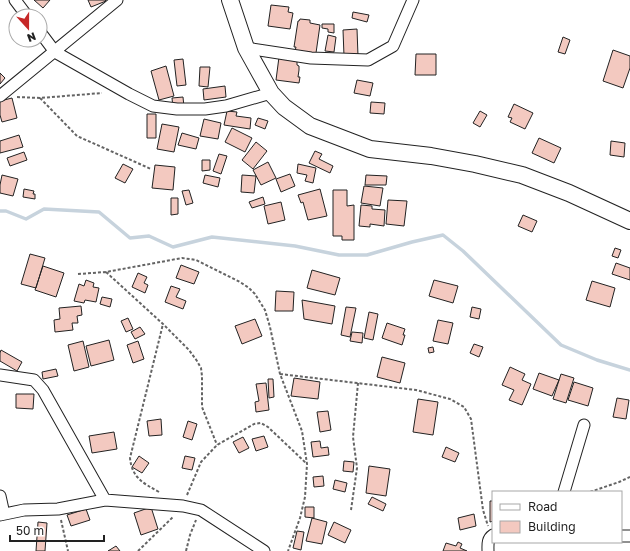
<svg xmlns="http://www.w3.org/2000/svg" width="630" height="551" viewBox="0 0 630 551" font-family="'Golos Text',sans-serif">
<rect width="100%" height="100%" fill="#fff"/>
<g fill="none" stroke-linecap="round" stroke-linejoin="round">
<path stroke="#c7d3dd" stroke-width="3.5" d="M0,211h6l20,8 18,-10 55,3 31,26 19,-2 24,11 39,-10 83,9 44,9h28l45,-13 31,-7 20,16 98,94 36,15 33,10"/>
</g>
<path fill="#f3c9c0" stroke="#222" d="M34,0h16l-7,8z
M88,0h17l1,1 -15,6z
M271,5l18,2 -1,5 5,1 -3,16 -22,-3z
M353,12l16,3 -2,7 -15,-4z
M300,19l10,1v3l10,2 -4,28 -21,-2 1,-4h-2l4,-26h1z
M322,24h12v9l-6,-1v-3l-6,-1z
M357,29l1,27h-14l-1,-26z
M328,35l8,2 -2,15 -9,-1z
M563,37l7,3 -5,14 -7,-2z
M613,50l17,6v12l-7,20 -20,-7z
M416,54h20v21h-21z
M279,57l18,3v5l2,1v4l-1,7h2l-1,6 -23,-3z
M183,59l3,26 -9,1 -3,-26z
M166,66l8,30 -15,4 -8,-29z
M200,67h10l-2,20 -9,-1z
M0,73l5,5 -5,6z
M357,80l16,3 -3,13 -16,-3z
M225,86l1,11 -22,3 -1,-11z
M183,97l1,10 -11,1 -1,-10z
M12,98l5,20 -15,4 -2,-7v-14z
M371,102l14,1 -1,11 -14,-1z
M514,104l19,9 -8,16 -15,-7 2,-4 -4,-1z
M227,111l10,1 -1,4 15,2 -1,11 -26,-4z
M480,111l7,4 -7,12 -7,-4z
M147,114h9v24h-9z
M258,118l10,3 -3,8 -10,-4z
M204,119l17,4 -3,16 -18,-3z
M162,124l17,3 -5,25 -17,-3z
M232,128l20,10 -7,14 -20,-10z
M182,133l17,5 -3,11 -18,-4z
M19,135l4,12 -23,6v-12z
M539,138l22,10 -7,15 -22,-10z
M611,141l14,2 -1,14 -14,-2z
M256,142l11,9 -14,18 -11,-9z
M315,151l7,3 -3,5 14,7 -3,7 -21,-10z
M24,152l3,8 -17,6 -3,-8z
M219,154l8,2 -6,18 -8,-3z
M202,160h8v10l-8,1z
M268,162l8,16 -15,7 -8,-15z
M123,164l10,5 -8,14 -10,-5z
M298,164l18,4 -3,15 -8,-2 2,-6 -10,-2z
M155,165l20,2 -2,23 -21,-2z
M290,174l5,12 -14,6 -5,-13z
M2,175l16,4 -5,17 -13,-3v-8z
M205,175l15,3 -2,9 -15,-4z
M242,175l14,1 -2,17 -13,-1z
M366,175l21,1 -1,9h-21z
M364,186l19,2 -3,18 -19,-3z
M24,189l10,2 -1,3h2v5l-12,-2z
M320,189l7,27 -19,4 -5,-18 -2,1 -3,-8z
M189,190l4,13 -7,2 -4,-14z
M333,190h14v16l7,-1v35h-12v-4h-9z
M263,197l2,7 -13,4 -3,-6z
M171,198h7v16l-7,1z
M388,200l19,1 -3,25 -18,-2z
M281,202l4,18 -17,4 -4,-18z
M361,205l11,1v3l13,1 -1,16 -14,-2v3l-11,-1z
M523,215l14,6 -5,11 -14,-6z
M615,248l6,2 -3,8 -6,-2z
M30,254l15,4 -9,30 -15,-4z
M616,263l14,5v12l-18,-6z
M181,265l18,7 -5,12 -18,-6z
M43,266l21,7 -8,24 -21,-7z
M312,270l28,8 -5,17 -28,-7z
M138,273l9,4 -3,6 4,2 -3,8 -13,-6z
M86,280l8,3 -1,4 6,1 -3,14 -11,-2 -1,3 -10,-2 5,-17 5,2z
M434,280l24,6 -5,17 -24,-7z
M592,281l23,7 -5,19 -24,-7z
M171,286l9,3 -4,8 10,4 -3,8 -18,-7z
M276,291l18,1 -1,19h-18z
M102,297l10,2 -2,8 -10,-3z
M302,300l33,6 -3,18 -28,-5z
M81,306l1,9 -5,1 1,7h-6l1,7 -18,2 -1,-12 6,-1 -1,-11z
M346,307l10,1 -6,29 -9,-2z
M472,307l9,2 -2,10 -9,-2z
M369,312l9,2 -5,26 -9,-2z
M128,318l5,11 -7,3 -5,-11z
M255,319l7,17 -20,8 -7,-18z
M438,320l15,3 -5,21 -15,-3z
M387,323l18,6 -2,6h2l-3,10 -20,-7z
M140,327l5,7 -10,5 -4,-7z
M352,332l11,1 -1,10 -12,-2z
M109,340l5,20 -23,6 -5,-20z
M83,341l6,26 -15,4 -6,-26z
M138,341l6,18 -11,4 -6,-18z
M474,344l9,3 -4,10 -9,-4z
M433,347l1,5 -5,1 -1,-5z
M1,350l21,12 -5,9 -17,-10v-8z
M382,357l23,6 -5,20 -23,-6z
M510,367l15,7 -3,6 9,4 -9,21 -13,-5 5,-10 -12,-5z
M56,369l2,7 -15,3 -1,-7z
M539,373l20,7 -7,16 -19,-7z
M561,374l13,4 -8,25 -13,-4z
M294,378l26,4 -2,17 -27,-3z
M268,379h5l1,18 -5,1z
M574,382l19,6 -5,18 -20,-6z
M266,383l3,27 -13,2 -1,-10 4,-1 -3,-17z
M16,394h18l-1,15 -17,-1z
M617,398l12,2 -3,19 -13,-2z
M418,399l20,3 -5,33 -20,-3z
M328,411l3,19 -11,2 -3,-20z
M161,419l1,16 -13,1 -2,-15z
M188,421l9,3 -5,16 -9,-3z
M114,432l3,17 -25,4 -3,-17z
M264,436l4,11 -12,4 -4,-12z
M243,437l6,11 -10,5 -6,-11z
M320,441l1,7 7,-1 1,8 -16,2 -2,-15z
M446,447l13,6 -4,9 -13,-5z
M139,456l10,7 -7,10 -10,-6z
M185,456l10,2 -3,12 -10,-2z
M344,461l10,1 -1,10 -10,-1z
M369,466l21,3 -4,27 -20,-3z
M323,476l1,10 -10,1 -1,-10z
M335,480l12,3 -2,9 -12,-3z
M372,497l14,7 -3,7 -15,-7z
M490,501h3v20l-3,1z
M151,507l7,22 -17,6 -7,-22z
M305,507h9v11l-9,-1z
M86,509l4,11 -19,6 -4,-11z
M474,514l2,12 -16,4 -2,-12z
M312,518l15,4 -5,22 -16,-3z
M38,522l9,1 -2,28h-9z
M334,522l17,8 -6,13 -17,-8z
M297,531l7,1 -3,18 -8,-2z
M458,542l4,2 -2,4 7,3h-24l3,-8 10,3z
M116,546l4,5h-12z"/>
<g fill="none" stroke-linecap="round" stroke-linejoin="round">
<defs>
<path id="street" d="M15,0l12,16
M40,32l15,20 74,42 24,12 24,3h28l21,-3 45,-13
M246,48l65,10 57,2 25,-14 20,-46
M0,96l117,-96
M0,375l34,5 9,10 62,110
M564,492l20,-67
M0,496l4,18
M0,515l24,-5 34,-1 47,-9 78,6 18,4 63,41
M621,536h9
M488,551c0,-6 -1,-12 5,-16"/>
<path id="secondary" d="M230,0l16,48 25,45 13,14 26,19 60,23 61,7 44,8 47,11 47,18 61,28"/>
</defs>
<use href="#street" stroke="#222" stroke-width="13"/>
<use href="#secondary" stroke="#222" stroke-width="18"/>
<path stroke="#646464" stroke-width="2" stroke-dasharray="3 2" stroke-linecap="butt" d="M17,97l23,1 62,-5
M40,98l37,38 74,33
M106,272l57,52 26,26 8,11 4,7 1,8v31l15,38
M78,274l28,-2 76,-14 14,2 44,22 9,6 6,6 10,16 5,17 10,47 22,57 5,33 -2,33 -5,21 -12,33
M280,374l136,16 34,9 14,8 7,12 12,91 5,16
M159,492c-16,-9 -27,-14 -29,-34l33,-134
M590,492l29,-10 11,-5
M187,495l14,-33 16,-17 37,-21 7,-1 7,4 38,36
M351,510l6,-42 -4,-31 5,-54
M61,520l7,31
M138,551l35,-34
M186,551l4,-16 6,-15"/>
<use href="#street" stroke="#fff" stroke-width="11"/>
<use href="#secondary" stroke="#fff" stroke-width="16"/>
</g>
<rect x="492" y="491" width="130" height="52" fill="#ffffff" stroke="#a7a7a7"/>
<rect x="500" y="504" width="20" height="6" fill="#ffffff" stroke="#a7a7a7"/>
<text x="528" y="511" font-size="12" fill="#222222">Road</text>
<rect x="500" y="521" width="20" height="12" fill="#f3c9c0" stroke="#a7a7a7"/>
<text x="528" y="531" font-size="12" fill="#222222">Building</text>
<g transform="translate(28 28) rotate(159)"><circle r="19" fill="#ffffff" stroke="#a7a7a7"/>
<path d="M0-3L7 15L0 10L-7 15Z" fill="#c62828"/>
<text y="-6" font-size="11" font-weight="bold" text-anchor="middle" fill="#222222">N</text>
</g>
<path d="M10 535v6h94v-6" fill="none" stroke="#222222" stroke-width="2"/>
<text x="16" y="535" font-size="12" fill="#222222" stroke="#ffffff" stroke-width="3" paint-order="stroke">50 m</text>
</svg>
